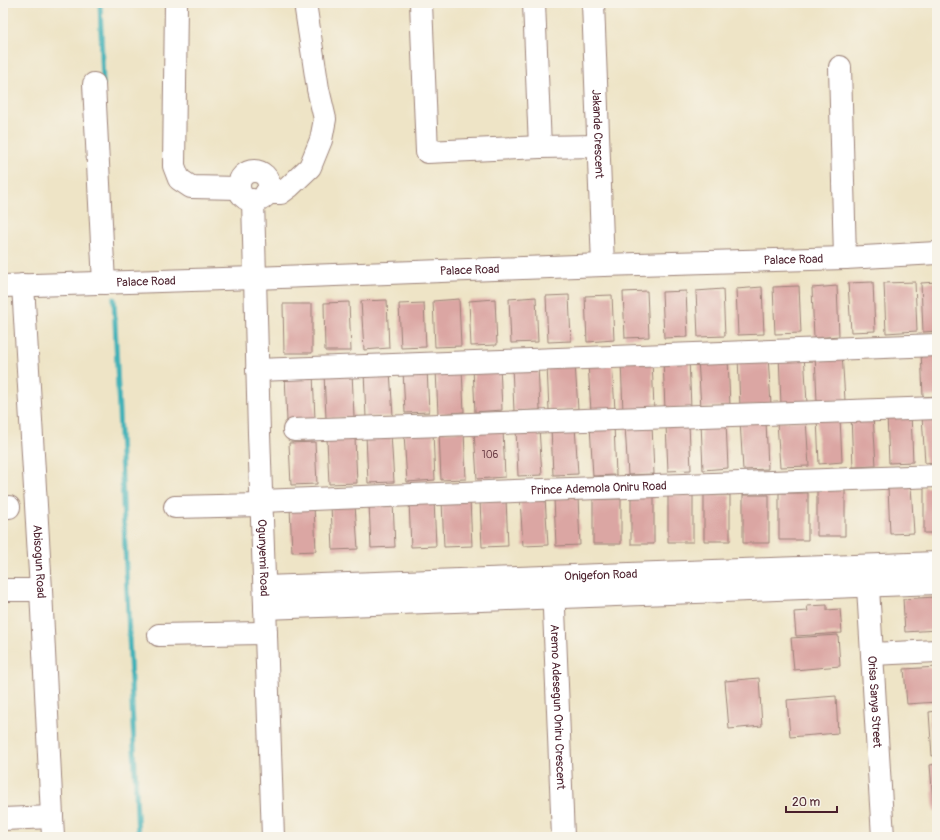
<svg xmlns="http://www.w3.org/2000/svg" width="940" height="840" viewBox="0 0 940 840" font-family="Pangolin,sans-serif">
<rect width="100%" height="100%" fill="#f7f3e8"/>
<filter id="ink" filterUnits="userSpaceOnUse"><feTurbulence type="fractalNoise" baseFrequency=".025" numOctaves="2"/><feDisplacementMap in="SourceGraphic" scale="8" xChannelSelector="R" yChannelSelector="G"/><feConvolveMatrix kernelMatrix="1 2 1 2 8 2 1 2 1" color-interpolation-filters="sRGB"/></filter>
<filter id="wash" filterUnits="userSpaceOnUse"><feTurbulence type="fractalNoise" baseFrequency=".012" numOctaves="4" result="noise"/><feDisplacementMap in="SourceGraphic" scale="16" xChannelSelector="R" yChannelSelector="G"/><feGaussianBlur stdDeviation="0.9" result="paint"/><feColorMatrix in="noise" values="0 0 0 0 0 0 0 0 0 0 0 0 0 0 0 0 0 1.4 0 .05"/><feComposite in="paint" operator="in"/></filter>
<g filter="url(#wash)">
<rect width="100%" height="100%" fill="#eee4c6"/>
<g fill="none" stroke-linecap="round" stroke-linejoin="round">
<path stroke="#40b1b7" stroke-width="5" d="M100,3l3,81
M114,299l24,538"/>
</g>
<g id="blocks">
<path fill="#dba6a3" d="M873,282l2,49 -24,1 -3,-49z
M915,282l2,49 -31,2 -2,-50z
M937,282v49l-14,1 -2,-49z
M799,286l2,47 -26,1 -2,-47z
M837,286l2,50 -25,2 -2,-50z
M762,287l2,47 -26,1 -2,-46z
M723,289l2,47 -27,1 -2,-46z
M647,291l2,46 -24,1 -2,-46z
M686,291l2,46 -24,1 -2,-46z
M569,295l2,46 -23,1 -2,-46z
M612,295l2,45 -27,2 -2,-46z
M536,297l2,45 -27,1 -2,-44z
M459,299l2,47 -26,1 -2,-46z
M495,299l2,46 -26,1 -2,-45z
M387,300l2,48 -25,2 -3,-49z
M349,302l2,49h-26l-1,-48z
M424,303l2,44 -25,1 -2,-44z
M283,304h29v49h-28z
M937,349v47l-14,1 -2,-47z
M842,353l3,47 -28,2 -2,-48z
M804,354l3,49 -26,1 -2,-49z
M768,356l3,49 -31,1 -2,-49z
M689,358l2,50 -26,1 -2,-50z
M728,358l2,48 -29,2 -3,-49z
M652,359l2,51 -31,2 -2,-51z
M612,362l3,48 -24,2 -3,-49z
M575,364l3,45 -29,1 -2,-45z
M500,365l2,45 -27,2 -2,-45z
M538,365l2,45 -26,1 -2,-45z
M427,369l2,43 -24,1 -2,-43z
M462,369l2,43 -26,2 -2,-44z
M390,371l3,45 -27,1 -2,-45z
M352,372l2,45 -28,1 -2,-45z
M313,374l2,45 -28,2 -2,-46z
M911,413l2,49 -24,1 -2,-49z
M873,414l3,52 -23,1 -2,-52z
M937,415v47l-12,1 -3,-47z
M840,417l2,45 -23,2 -2,-46z
M766,420l2,49 -25,1 -3,-49z
M806,420l3,46 -29,1 -3,-45z
M726,422l2,46 -25,2 -2,-47z
M689,424l2,46 -23,1 -2,-46z
M614,425l2,50 -23,1 -3,-50z
M652,425l2,49 -26,1 -3,-49z
M575,426l3,48 -25,1 -2,-48z
M539,428l3,47 -24,1 -2,-47z
M503,430l2,47 -28,2 -3,-48z
M464,431l2,48 -25,1 -2,-48z
M433,432l2,48 -28,2 -3,-48z
M391,434l3,48 -26,1 -2,-48z
M355,438l2,45 -28,1 -2,-45z
M315,442l2,42 -26,1 -2,-42z
M911,486l3,47 -24,1 -2,-47z
M924,487h13v46h-13z
M817,490h28v46h-28z
M779,493h29v47h-29z
M668,495h25v47h-25z
M704,495h26v46h-26z
M743,495h26v48h-26z
M631,496h23v48h-23z
M578,497l2,48 -24,1 -2,-48z
M545,498l3,47 -25,1 -3,-47z
M470,499l2,47 -28,1 -2,-46z
M506,499l2,47 -26,1 -2,-46z
M593,499h28v45h-28z
M434,500l2,46 -25,1 -2,-46z
M393,502l2,45 -24,1 -2,-45z
M355,505l3,44 -25,1 -2,-44z
M314,506l2,45 -24,1 -2,-45z
M935,597l2,33 -32,2 -2,-33z
M827,605v5l13,-1 2,24 -46,3 -2,-24 14,-1 -1,-5z
M838,635l2,31 -46,4 -3,-32z
M937,667v35l-30,2 -3,-35z
M759,678l3,48 -33,3 -4,-48z
M836,696l2,37 -48,4 -3,-37z
M937,711v44l-5,1 -3,-44z
M937,764v47l-3,1 -4,-47z"/>
</g>
</g>
<g filter="url(#ink)">
<use href="#blocks" fill-opacity="0" stroke="#9c8278" stroke-width="1"/>
<g fill="none" stroke-linecap="round" stroke-linejoin="round">
<defs>
<g id="minor">
<path d="M176,3l-2,163 5,13 12,8 48,1"/>
<path d="M421,3l6,149 113,-5 58,-1"/>
<path d="M534,3l6,144"/>
<path id="s1" d="M593,3l10,262"/>
<path d="M840,67l5,191"/>
<path d="M94,84l10,199"/>
<circle cx="254" cy="186" r="15"/>
<path d="M266,193h15l8,-6 21,-20 11,-27 4,-21 -7,-30 -13,-86"/>
<path id="s2" d="M253,200l6,233 14,404"/>
<path id="s3" d="M23,285l18,305 12,247"/>
<path id="s4" d="M3,286l251,-8 349,-13 242,-7 92,-5"/>
<path d="M257,370l680,-25"/>
<path d="M294,430l643,-22"/>
<path id="s5" d="M261,501l253,-10 423,-15"/>
<path d="M175,507l86,-2"/>
<path d="M3,508l6,-1"/>
<path id="s6" d="M867,571l16,266"/>
<path id="s7" d="M553,584l10,253"/>
<path id="s8" d="M265,587l672,-24"/>
<path d="M3,590h38"/>
<path d="M265,608l672,-25"/>
<path d="M159,635l107,-2"/>
<path d="M872,654l65,-3"/>
<path d="M3,819l49,-2"/>
</g>
</defs>
<use href="#minor" stroke="#9c8278" stroke-width="24"/>
<use href="#minor" stroke="#fff" stroke-width="22"/>
</g>
</g>
<g text-anchor="middle" stroke-width="3.5" stroke-linejoin="round" paint-order="stroke">
<g font-size="10" fill="#6e4149">
<text x="490" y="458">106</text>
</g>
<g font-size="12" fill="#4a1f2b" stroke="#f7f3e8">
<text dy="4" stroke="none"><textPath href="#s1" startOffset="131">Jakande Crescent</textPath></text>
<text dy="4" stroke="none"><textPath href="#s4" startOffset="791">Palace Road</textPath></text>
<text dy="4" stroke="none"><textPath href="#s4" startOffset="467">Palace Road</textPath></text>
<text dy="4" stroke="none"><textPath href="#s4" startOffset="143">Palace Road</textPath></text>
<text dy="4" stroke="none"><textPath href="#s5" startOffset="338">Prince Ademola Oniru Road</textPath></text>
<text dy="4" stroke="none"><textPath href="#s2" startOffset="358">Ogunyemi Road</textPath></text>
<text dy="4" stroke="none"><textPath href="#s3" startOffset="277">Abisogun Road</textPath></text>
<text dy="4" stroke="none"><textPath href="#s8" startOffset="336">Onigefon Road</textPath></text>
<text dy="4" stroke="none"><textPath href="#s6" startOffset="131">Orisa Sanya Street</textPath></text>
<text dy="4" stroke="none"><textPath href="#s7" startOffset="123">Aremo Adesegun Oniru Crescent</textPath></text>
</g>
</g>
<rect width="940" height="840" fill="none" stroke="#f7f3e8" stroke-width="16"/>
<path d="M786 806v6h51v-6" fill="none" stroke="#4a1f2b" stroke-width="2"/>
<text x="792" y="806" font-size="12" fill="#4a1f2b" stroke="#f7f3e8" stroke-width="3" paint-order="stroke">20 m</text>
</svg>
